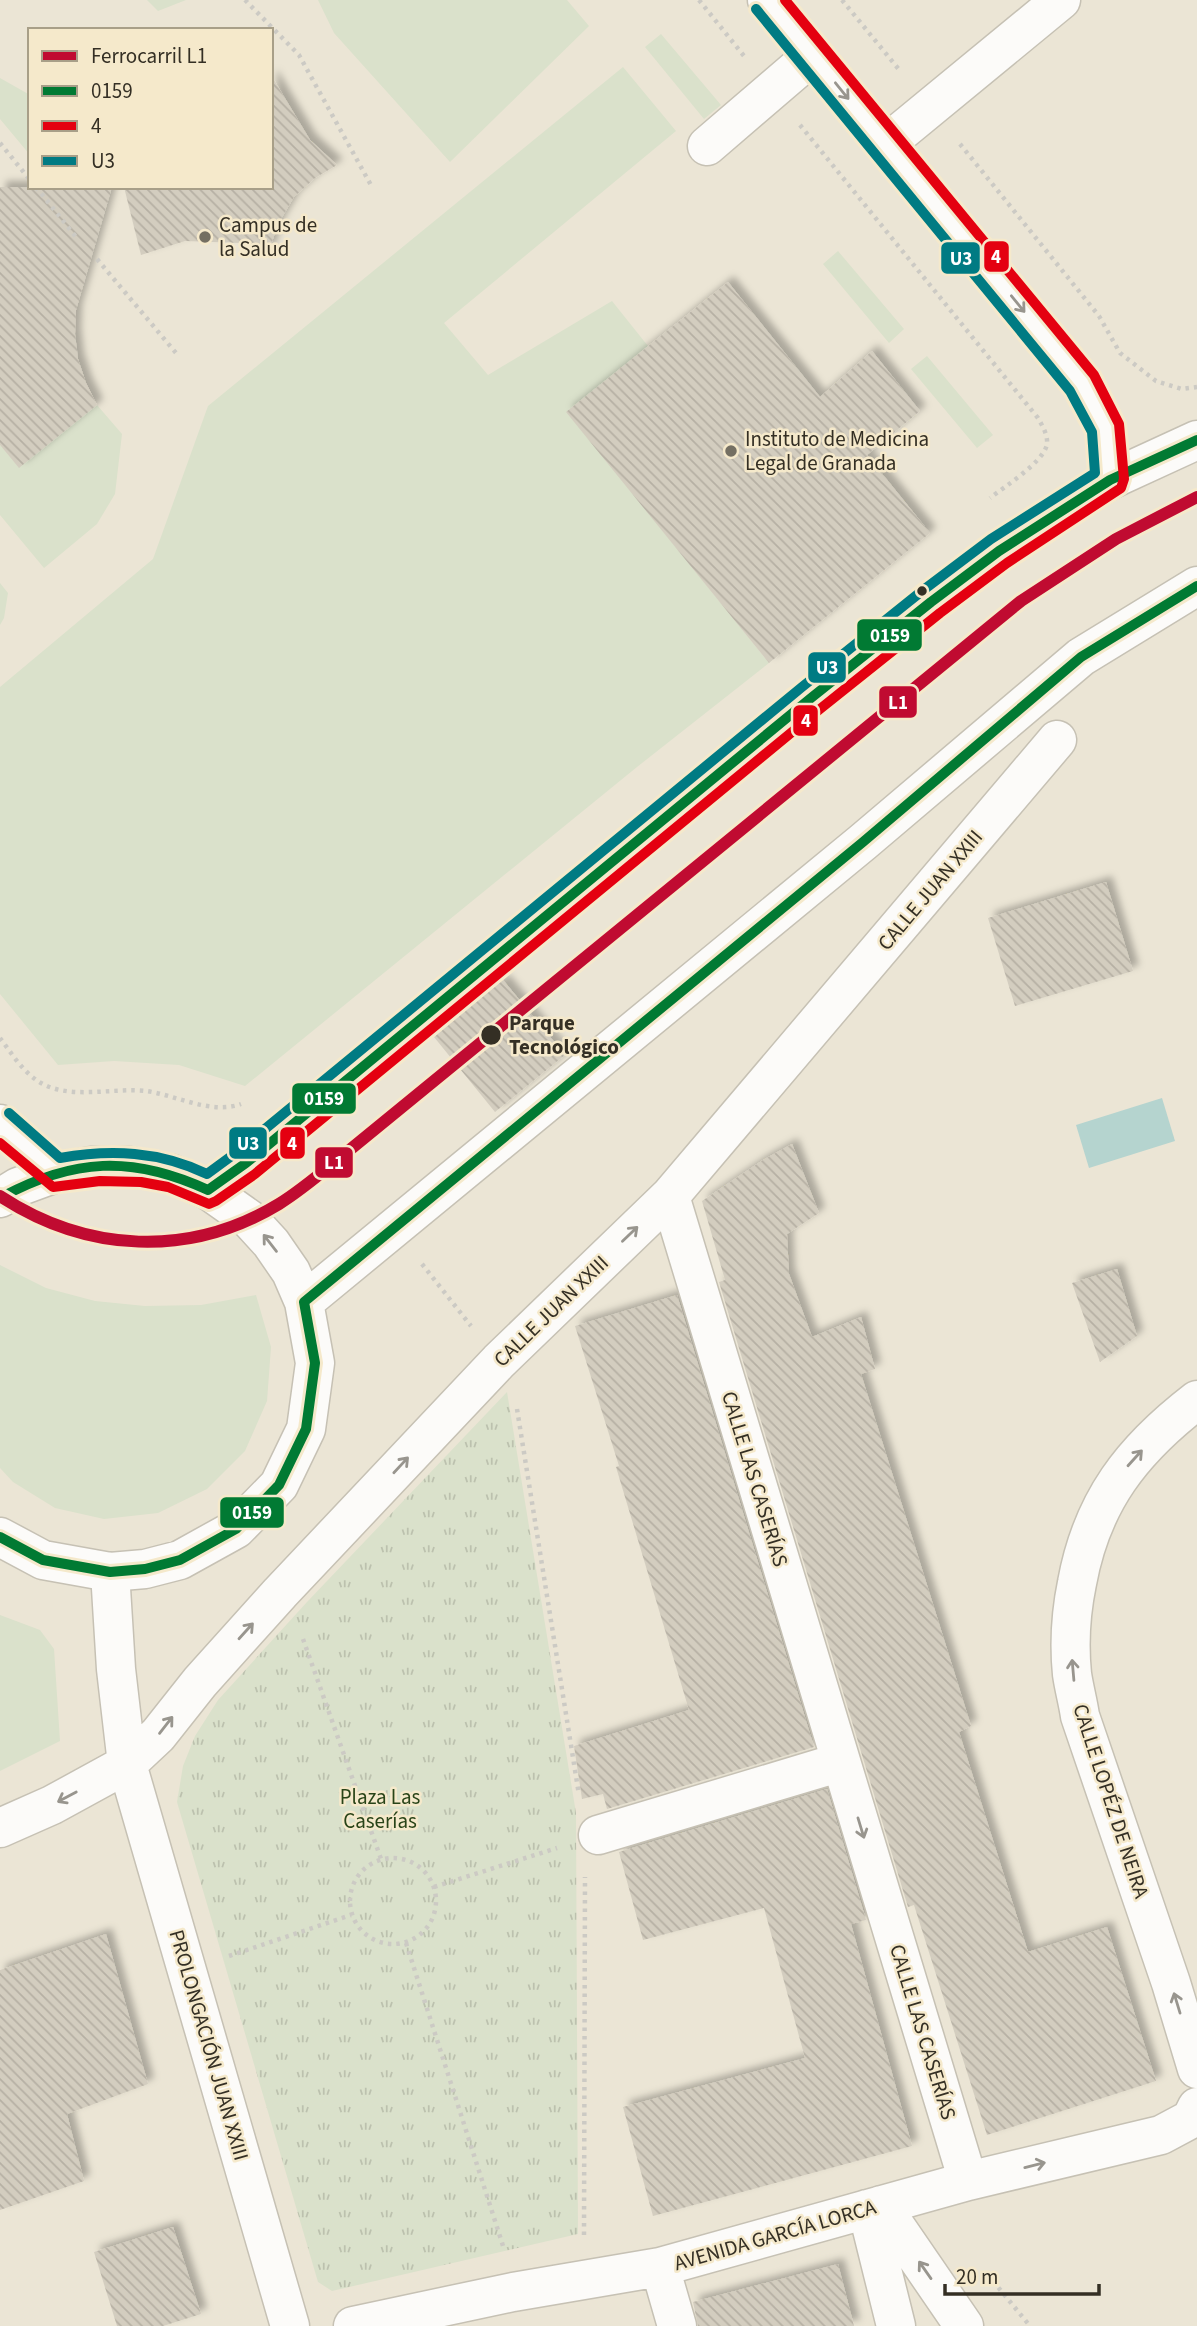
<svg xmlns="http://www.w3.org/2000/svg" width="1197" height="2326" viewBox="0 0 1197 2326" font-family="'Source Sans 3',sans-serif">
<defs>
<pattern id="park-tufts" width="24" height="20" patternUnits="userSpaceOnUse" patternTransform="scale(1.75)"><rect width="24" height="20" fill="#dae1cb"/><path d="M3 7l-1-3M5 7V3M7 7l1-3M15 17l-1-3M17 17v-4M19 17l1-3" fill="none" stroke="#bcc1ae"/></pattern>
<pattern id="building-back-hatch" width="6" height="6" patternUnits="userSpaceOnUse" patternTransform="scale(1.75)"><rect width="6" height="6" fill="#d3cdbf"/><path d="M-1 5l2 2M0 0l6 6M5-1l2 2" fill="none" stroke="#b6b0a4"/></pattern>
<filter id="shadow"><feDropShadow dx="6" dy="-6" stdDeviation="3.5" flood-color="#0004"/></filter>
</defs>
<rect width="100%" height="100%" fill="#ebe5d5"/>
<path fill="#dae1cb" d="M147,0h39l-28,11z
M318,0h249l22,26 -139,136 -116,-129z
M661,34l60,71 -17,14 -59,-72z
M623,67l53,64 -232,192 44,52 124,-74 36,45 -81,66 202,251 -132,104 -392,319 -66,-21 -65,-4 -56,4 -58,-71v-307l153,-128 55,-153z
M0,78l30,17v60l-30,-36z
M838,251l66,78 -15,14 -66,-79z
M927,356l66,79 -16,13 -66,-79z
M97,405l25,29 -7,60 -18,30 -53,44 -44,-53v-70l19,22z
M0,583l8,10 -4,25 -4,7z
M0,1265l46,23 49,13 50,5 56,-1 55,-10 15,52 -4,54 -22,50 -38,38 -49,24 -54,6 -49,-11 -42,-26 -13,-14z
M0,1615l40,15 14,19 6,92 -60,30z"/>
<path fill="url(#park-tufts)" d="M507,1392l69,421 2,421 -246,57 -14,-9 -141,-480 6,-36 12,-30 23,-36 89,-98z"/>
<path fill="#b5d4cf" d="M1162,1098l13,43 -86,27 -13,-43z"/>
<path fill="url(#building-back-hatch)" filter="url(#shadow)" d="M271,75l39,65 27,25 -22,13 -21,19 -16,27 -9,27 -29,-8 -55,-2 -44,14 -17,-68h147z
M0,187h112l-36,123 -1,24 3,25 8,24 11,22 -78,63 -19,-23z
M728,282l92,115 52,-46 48,60 -53,44 63,78 -161,130 -203,-251z
M1106,882l27,89 -118,35 -27,-88z
M503,980l62,75 -70,57 -61,-75z
M792,1144l27,69 -32,21 2,40 23,63 49,-20 14,52 -14,5 110,352 -12,6 69,220 79,-25 49,154 -169,54 -73,-230 -6,2 -189,-625 6,-2 -23,-79 61,-41z
M1117,1269l20,67 -37,26 -28,-79z
M677,1295l137,452 -207,62 -4,-15 -21,5 -8,-53 115,-36 -73,-243 3,-1 -44,-140z
M827,1789l39,131 -15,4 61,222 -259,70 -30,-109 182,-49 -41,-150 -121,32 -24,-88z
M106,1934l42,150 -81,30 17,67 -84,29v-240z
M173,2227l28,87 -38,12h-46l-23,-74z
M838,2264l16,62h-156l-5,-24z"/>
<g fill="none" stroke-linecap="round" stroke-linejoin="round">
<defs>
<path id="minor" d="M886,144l175,-144
M707,146l106,-91
M670,1196l298,985
M1197,1400c-65,50 -105,101 -120,183 -6,29 -8,61 -5,91 2,14 6,28 8,42l91,267 26,86
M110,1572l6,97 11,95 163,562
M0,1828l52,-23 75,-41 31,-29 42,-53 80,-89 219,-232 171,-165 387,-456
M598,1835l243,-73
M881,2205l83,121
M867,2209l29,117
M660,2267l17,59
M353,2326l160,-34 147,-25 308,-86 193,-46 30,-16 6,-12"/>
<path id="major" d="M767,0l315,383 24,45 4,52
M0,1124l56,49
M208,1190l38,-27 565,-465 120,-96 68,-51 111,-71 87,-40
M0,1198l18,-11 38,-14 35,-7h37l44,8 36,16 41,29 22,24 20,29 13,30 11,61 -9,66 -27,56 -43,44 -56,31 -35,9 -35,3 -67,-12 -43,-23
M304,1302l559,-460 218,-185 116,-71"/>
</defs>
<use href="#minor" stroke="#c6c1b4" stroke-width="41"/>
<use href="#major" stroke="#c6c1b4" stroke-width="41"/>
<path stroke="#cccac4" stroke-width="4.5" stroke-dasharray="3.5 5" stroke-linecap="butt" d="M245,0l54,55 73,132
M699,0l45,56
M842,0l59,72
M800,125l238,293c4,7 10,17 9,26 -3,18 -43,43 -57,54
M0,143l30,37
M960,144l139,172 21,37 36,28 26,8 15,-2
M36,187l40,50
M97,259l79,94
M0,1038c10,13 21,31 35,41 30,23 76,8 111,12 30,4 65,24 95,13
M422,1264l49,62
M517,1409l62,386
M303,1639l78,220
M350 1901a43 43 0 1 1 86 0a43 43 0 1 1-86 0Z
M434,1887l123,-39
M406,1943l98,306
M229,1956l122,-41
M584,2235l1,-358
M993,2281l37,45"/>
<use href="#minor" stroke="#fcfbf9" stroke-width="38"/>
<use href="#major" stroke="#fcfbf9" stroke-width="38"/>
<defs>
<path id="bus-1" d="M0,1198c73,-40 132,-43 208,-8l38,-27 565,-465 120,-96 68,-51 111,-71 87,-40
M0,1537l43,23 67,12 35,-3 35,-9 56,-31 43,-44 27,-56 9,-66 -11,-61 559,-460 218,-185 116,-71"/>
<path id="bus-2" d="M0,1143l53,44 47,-6 41,1 27,5 41,17 7,-3 39,-27 565,-465 120,-96 67,-50 114,-75 3,-9 -5,-55 -25,-49 -309,-375"/>
<path id="bus-3" d="M9,1113l51,45c51,-9 99,-7 147,16l30,-22 565,-465 120,-96 69,-52 104,-66 -3,-41 -22,-41 -314,-382"/>
</defs>
<use href="#bus-1" stroke="#f5e9cb" stroke-width="16"/>
<use href="#bus-2" stroke="#f5e9cb" stroke-width="16"/>
<use href="#bus-3" stroke="#f5e9cb" stroke-width="16"/>
<use href="#bus-1" stroke="#017a33" stroke-width="10"/>
<use href="#bus-2" stroke="#e40010" stroke-width="10"/>
<use href="#bus-3" stroke="#007b83" stroke-width="10"/>
<defs>
<path id="rail-1" d="M0,1196c87,57 190,62 279,8 26,-16 49,-37 73,-56l669,-547 95,-62 81,-42"/>
</defs>
<use href="#rail-1" stroke="#f5e9cb" stroke-width="18"/>
<use href="#rail-1" stroke="#c00b31" stroke-width="12"/>
</g>
<defs><path id="oneway-shaft" d="M-6 0H5M1.5-3L5.5 0L1.5 3" fill="none" stroke-width="1.6" stroke-linecap="round" stroke-linejoin="round" transform="scale(1.75)"/></defs>
<g stroke="#98958e">
<use href="#oneway-shaft" transform="translate(842 91) rotate(51)"/>
<use href="#oneway-shaft" transform="translate(1018 304) rotate(51)"/>
<use href="#oneway-shaft" transform="translate(630 1234) rotate(-44)"/>
<use href="#oneway-shaft" transform="translate(270 1243) rotate(-128)"/>
<use href="#oneway-shaft" transform="translate(1135 1458) rotate(-48)"/>
<use href="#oneway-shaft" transform="translate(401 1465) rotate(-47)"/>
<use href="#oneway-shaft" transform="translate(246 1631) rotate(-48)"/>
<use href="#oneway-shaft" transform="translate(1073 1670) rotate(-95)"/>
<use href="#oneway-shaft" transform="translate(166 1725) rotate(-52)"/>
<use href="#oneway-shaft" transform="translate(67 1797) rotate(152)"/>
<use href="#oneway-shaft" transform="translate(861 1828) rotate(73)"/>
<use href="#oneway-shaft" transform="translate(1177 2003) rotate(-107)"/>
<use href="#oneway-shaft" transform="translate(1035 2165) rotate(-14)"/>
<use href="#oneway-shaft" transform="translate(925 2270) rotate(-125)"/>
</g>
<g fill="#746f62" stroke="#f5e9cb" stroke-width="2.5">
<circle cx="205" cy="237" r="7"/>
<circle cx="731" cy="451" r="7"/>
</g>
<g fill="#342f24" stroke="#f5e9cb" stroke-width="2.5">
<circle cx="922" cy="591" r="6"/>
<circle cx="491" cy="1035" r="11"/>
</g>
<g text-anchor="middle" stroke-width="5" stroke-linejoin="round" paint-order="stroke">
<g font-size="21" fill="#342f24" stroke="#f5e9cb" text-anchor="start">
<text x="219" y="232">Campus de<tspan x="219" dy="24">la Salud</tspan></text>
<text x="745" y="446">Instituto de Medicina<tspan x="745" dy="24">Legal de Granada</tspan></text>
</g>
<g font-size="21" fill="#342f24" stroke="#f5e9cb">
<text transform="translate(930 890) rotate(-50)" y="7">CALLE JUAN XXIII</text>
<text transform="translate(551 1311) rotate(-44)" y="7">CALLE JUAN XXIII</text>
<text transform="translate(755 1479) rotate(73)" y="7">CALLE LAS CASERÍAS</text>
<text transform="translate(1111 1801) rotate(72)" y="7">CALLE LOPÉZ DE NEIRA</text>
<text transform="translate(923 2032) rotate(73)" y="7">CALLE LAS CASERÍAS</text>
<text transform="translate(209 2045) rotate(74)" y="7">PROLONGACIÓN JUAN XXIII</text>
<text transform="translate(775 2235) rotate(-16)" y="7">AVENIDA GARCÍA LORCA</text>
</g>
<g font-size="21" font-weight="bold" fill="#342f24" stroke="#f5e9cb" text-anchor="start">
<text x="509" y="1030">Parque<tspan x="509" dy="24">Tecnológico</tspan></text>
</g>
<g font-size="21" fill="#294418" stroke="#f5e9cb">
<text x="380" y="1804">Plaza Las<tspan x="380" dy="24">Caserías</tspan></text>
</g>
</g>
<g stroke="#f5e9cb" stroke-width="2.5">
<rect x="983" y="240" width="27" height="33" rx="7" fill="#e40010"/>
<rect x="940" y="241" width="41" height="34" rx="7" fill="#007b83"/>
<rect x="856" y="618" width="67" height="34" rx="7" fill="#017a33"/>
<rect x="807" y="651" width="40" height="33" rx="7" fill="#007b83"/>
<rect x="878" y="685" width="40" height="34" rx="7" fill="#c00b31"/>
<rect x="792" y="704" width="27" height="33" rx="7" fill="#e40010"/>
<rect x="291" y="1082" width="66" height="33" rx="7" fill="#017a33"/>
<rect x="228" y="1126" width="40" height="34" rx="7" fill="#007b83"/>
<rect x="279" y="1126" width="27" height="34" rx="7" fill="#e40010"/>
<rect x="314" y="1146" width="40" height="33" rx="7" fill="#c00b31"/>
<rect x="219" y="1496" width="66" height="33" rx="7" fill="#017a33"/>
</g>
<g font-size="19" text-anchor="middle" font-weight="bold" fill="#fff">
<text x="996" y="263">4</text>
<text x="961" y="265">U3</text>
<text x="890" y="642">0159</text>
<text x="827" y="674">U3</text>
<text x="898" y="709">L1</text>
<text x="806" y="727">4</text>
<text x="324" y="1105">0159</text>
<text x="248" y="1150">U3</text>
<text x="292" y="1150">4</text>
<text x="334" y="1169">L1</text>
<text x="252" y="1519">0159</text>
</g>
<rect x="28" y="28" width="245" height="161" fill="#f5e9cb" stroke="#a89f88" stroke-width="2"/>
<rect x="42" y="51" width="35" height="10" fill="#c00b31" stroke="#a89f88" stroke-width="2"/>
<text x="91" y="63" font-size="21" fill="#342f24">Ferrocarril L1</text>
<rect x="42" y="86" width="35" height="10" fill="#017a33" stroke="#a89f88" stroke-width="2"/>
<text x="91" y="98" font-size="21" fill="#342f24">0159</text>
<rect x="42" y="121" width="35" height="10" fill="#e40010" stroke="#a89f88" stroke-width="2"/>
<text x="91" y="133" font-size="21" fill="#342f24">4</text>
<rect x="42" y="156" width="35" height="10" fill="#007b83" stroke="#a89f88" stroke-width="2"/>
<text x="91" y="168" font-size="21" fill="#342f24">U3</text>
<path d="M945 2284v10h154v-10" fill="none" stroke="#342f24" stroke-width="3.5"/>
<text x="956" y="2284" font-size="21" fill="#342f24" stroke="#f5e9cb" stroke-width="5" paint-order="stroke">20 m</text>
</svg>
